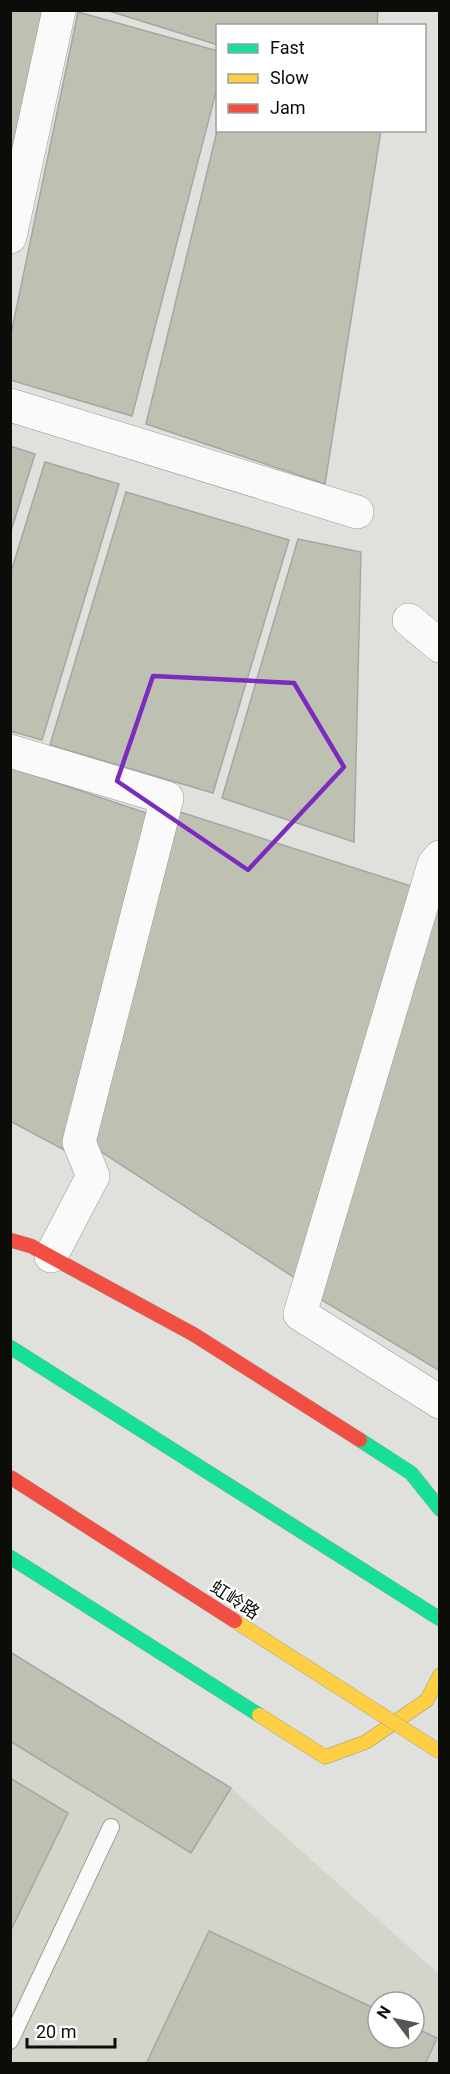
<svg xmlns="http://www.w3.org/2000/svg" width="450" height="2074" viewBox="0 0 450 2074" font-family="Roboto,'Noto Sans SC',sans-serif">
<rect width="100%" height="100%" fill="#e0e1dc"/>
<path fill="#d2d5c9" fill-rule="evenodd" d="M10,1652l221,136 208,186v89h-428zM378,2002h36v36h-36z"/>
<path fill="#bec1b2" stroke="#a5a6a2" stroke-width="1.5" d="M10,10h40l-40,169z
M106,10h272l-1,16h-159v19z
M78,12l140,39v33l-86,332 -122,-36v-41z
M218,127v3h163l-56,354 -179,-60z
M10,446l25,8 -25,80z
M45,462l74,22 -77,256 -32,-9v-156z
M126,492l163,48 -76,253 -163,-48z
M298,539l63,13 -7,290 -132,-44z
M10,767l142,48 -86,336 -56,-30z
M177,811l237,76 -119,391 -203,-132z
M440,899v472l-125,-75z
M10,1652l221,136 -40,65 -181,-112z
M10,1778l58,35 -58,119z
M209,1931l169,79v28h36v-11l23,11 -12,26h-279z"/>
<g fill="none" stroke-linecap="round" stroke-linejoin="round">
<defs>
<path id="lane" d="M10,2041l101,-214"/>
<path id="street" d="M10,237l49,-227
M10,405l347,107
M409,620l31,26
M10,751l157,47 -88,344 14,34 -42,80
M440,857l-6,7 -134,450 140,88"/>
<path id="fast" d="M10,1347l430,272
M360,1440l51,33 29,36
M10,1557l249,158"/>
<path id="slow" d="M259,1715l66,42 41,-15 61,-42 13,-25"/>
<path id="jam" d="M10,1240l21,6 162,88 167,106"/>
</defs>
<use href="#lane" stroke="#999a96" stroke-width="18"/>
<use href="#street" stroke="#999a96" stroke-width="34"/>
<use href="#fast" stroke="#999a96" stroke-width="15"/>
<use href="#slow" stroke="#999a96" stroke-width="15"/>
<use href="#jam" stroke="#999a96" stroke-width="15"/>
<use href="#lane" stroke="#fafafa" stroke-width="16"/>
<use href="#street" stroke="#fafafa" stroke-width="33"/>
<use href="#fast" stroke="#16e098" stroke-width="14"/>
<use href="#slow" stroke="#ffcf43" stroke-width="14"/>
<use href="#jam" stroke="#f24e42" stroke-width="14"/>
<defs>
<path id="slow-bridge" d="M235,1621l205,131"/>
<path id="jam-bridge" d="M10,1477l225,144"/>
</defs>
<use href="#slow-bridge" stroke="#999a96" stroke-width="15" stroke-linecap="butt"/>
<use href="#jam-bridge" stroke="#999a96" stroke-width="15" stroke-linecap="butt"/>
<use href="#slow-bridge" stroke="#ffcf43" stroke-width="14"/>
<use href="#jam-bridge" stroke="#f24e42" stroke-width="14"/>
</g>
<path fill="none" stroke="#7b2cbf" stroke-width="4.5" stroke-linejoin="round" d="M153,676l141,7 50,84 -96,103 -131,-89z"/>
<g text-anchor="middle" stroke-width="4.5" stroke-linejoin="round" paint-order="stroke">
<g font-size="18" fill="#0c0c09" stroke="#fff">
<text transform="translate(235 1600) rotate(33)" y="6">虹岭路</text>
</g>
</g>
<rect width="450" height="2074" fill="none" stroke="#0c0c09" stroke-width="24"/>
<rect x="216" y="24" width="210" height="108" fill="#ffffff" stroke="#9e9e9d" stroke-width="1.5"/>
<rect x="228" y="44" width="30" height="9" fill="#16e098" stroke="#9e9e9d" stroke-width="1.5"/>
<text x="270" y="54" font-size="18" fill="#0c0c09">Fast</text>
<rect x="228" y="74" width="30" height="9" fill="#ffcf43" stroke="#9e9e9d" stroke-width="1.5"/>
<text x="270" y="84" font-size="18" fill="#0c0c09">Slow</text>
<rect x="228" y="104" width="30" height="9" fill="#f24e42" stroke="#9e9e9d" stroke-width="1.5"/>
<text x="270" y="114" font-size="18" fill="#0c0c09">Jam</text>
<g transform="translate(396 2020) rotate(302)"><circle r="28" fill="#ffffff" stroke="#9e9e9d" stroke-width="1.5"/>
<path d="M0-4.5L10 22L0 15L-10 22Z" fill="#565753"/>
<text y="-9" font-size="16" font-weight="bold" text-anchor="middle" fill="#0c0c09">N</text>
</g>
<path d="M27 2038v9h88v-9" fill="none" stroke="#0c0c09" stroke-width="3"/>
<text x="36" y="2038" font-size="18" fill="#0c0c09" stroke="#ffffff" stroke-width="4.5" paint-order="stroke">20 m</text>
</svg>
